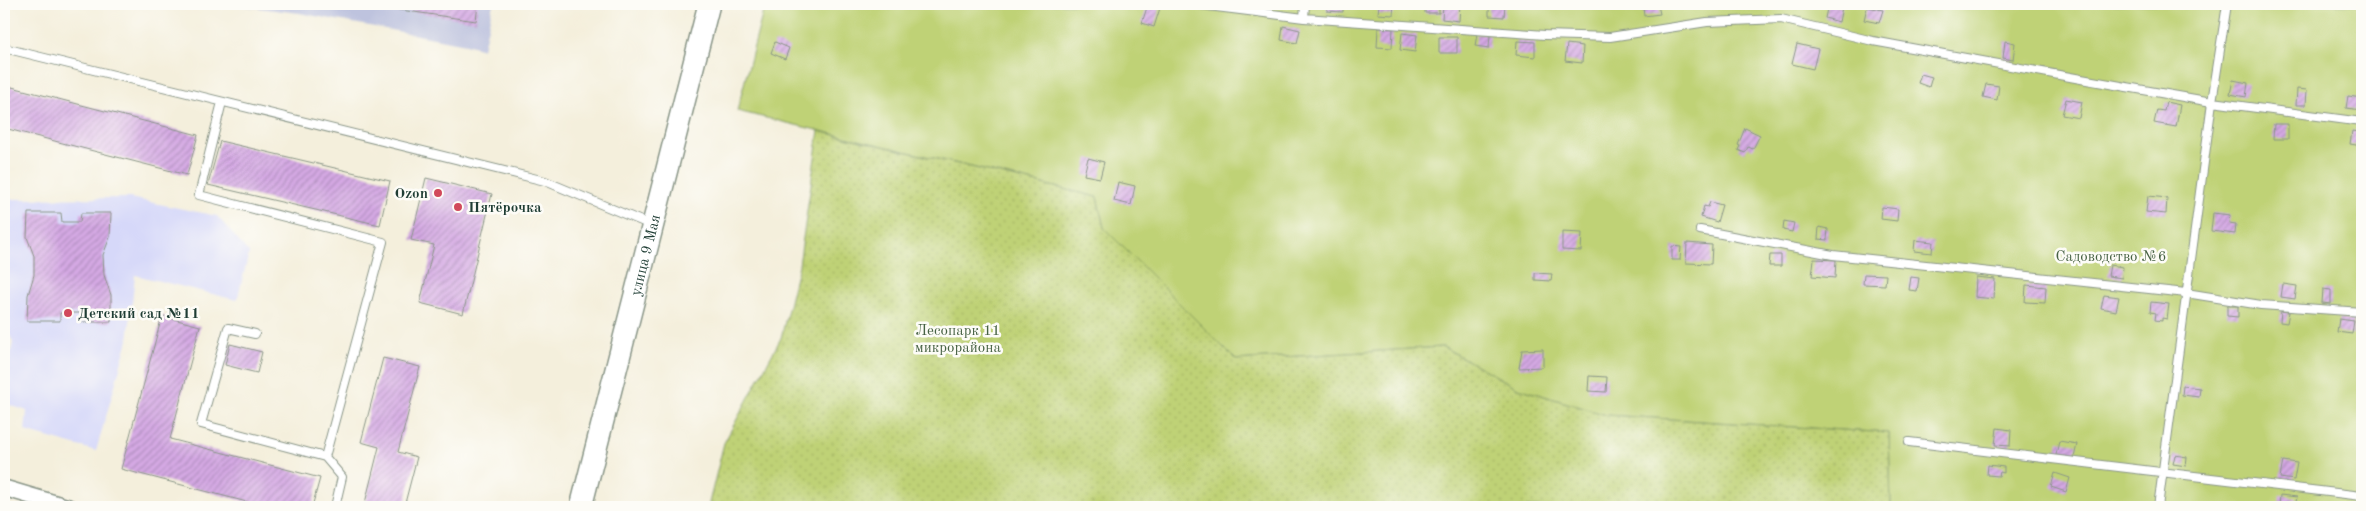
<svg xmlns="http://www.w3.org/2000/svg" width="2366" height="511" viewBox="0 0 2366 511" font-family="'Old Standard TT',serif">
<defs>
<pattern id="park-dots" width="8" height="8" patternUnits="userSpaceOnUse" patternTransform="scale(1.25)"><rect width="8" height="8" fill="#bfd276"/><path d="M2 2h.1M6 6h.1" fill="none" stroke="#a4b567" stroke-width="1.8" stroke-linecap="round"/></pattern>
<pattern id="building-hatch" width="6" height="6" patternUnits="userSpaceOnUse" patternTransform="scale(1.25)"><rect width="6" height="6" fill="#d5a9e4"/><path d="M-1 1l2-2M0 6l6-6M5 7l2-2" fill="none" stroke="#ac8bba"/></pattern>
</defs>
<rect width="100%" height="100%" fill="#fdfcf7"/>
<filter id="ink" filterUnits="userSpaceOnUse"><feTurbulence type="fractalNoise" baseFrequency=".02" numOctaves="2"/><feDisplacementMap in="SourceGraphic" scale="10" xChannelSelector="R" yChannelSelector="G"/><feConvolveMatrix kernelMatrix="1 2 1 2 8 2 1 2 1" color-interpolation-filters="sRGB"/></filter>
<filter id="wash" filterUnits="userSpaceOnUse"><feTurbulence type="fractalNoise" baseFrequency=".0096" numOctaves="4" result="noise"/><feDisplacementMap in="SourceGraphic" scale="20" xChannelSelector="R" yChannelSelector="G"/><feGaussianBlur stdDeviation="1.12" result="paint"/><feColorMatrix in="noise" values="0 0 0 0 0 0 0 0 0 0 0 0 0 0 0 0 0 1.4 0 .05"/><feComposite in="paint" operator="in"/></filter>
<g filter="url(#wash)">
<rect width="100%" height="100%" fill="#f4efdc"/>
<path fill="#d6d8f9" d="M130,198l87,18 32,37 -12,47 -102,-25 -7,65 -32,111 -71,-20 2,-20 -23,-8v-17l9,-44 -8,-16 3,-127z"/>
<path fill="#bec3de" d="M227,4h266l-10,45 -17,-5 -167,-31z"/>
<path fill="#bfd276" stroke="#6f8855" d="M765,4h1597v503h-471l-2,-74 -283,-18 -88,-27 -75,-41 -208,13 -131,-132 -7,-31 -360,-86z"/>
<path fill="url(#park-dots)" stroke="#6f8855" d="M819,131l278,66 7,31 132,132 207,-13 75,41 88,27 283,18 2,74h-1183l16,-64 57,-105 18,-73z"/>
<g id="blocks">
<path fill="url(#building-hatch)" d="M359,4h119l-2,17z
M1148,4l12,4 -6,19 -12,-4z
M1327,4h16v8l-16,-1z
M1379,4h15l-1,11 -15,-1z
M1425,4h14v9h-14z
M1443,4h17l-1,17 -17,-2z
M1489,4h16l-1,13 -15,-1z
M1828,4l14,3 -3,15 -14,-4z
M1658,5l2,9 -16,2 -1,-9z
M1867,7l16,3 -4,13 -15,-3z
M1283,26l17,4 -3,13 -16,-3z
M1378,28l15,1 -1,19 -15,-1z
M1402,33l15,2 -2,17 -15,-2z
M1477,34l13,1 -1,13 -14,-2z
M1439,37h18v16h-18z
M1517,41l18,1v15l-19,-2z
M2005,41l10,2 -2,17 -10,-2z
M775,42l14,6 -4,11 -14,-6z
M1567,44l16,2 -1,17 -17,-2z
M1797,44l21,5 -5,20 -21,-5z
M1921,74l11,3 -3,10 -11,-4z
M2233,80l15,3 -2,14 -16,-3z
M1986,84l13,2 -2,14 -14,-3z
M4,85l194,50 -11,40 -183,-47z
M2297,89l10,1 -1,15h-10z
M2348,96l14,2v12l-16,-2z
M2066,99l16,3 -3,16 -17,-3z
M2166,102l14,3 -4,22 -22,-4 3,-13 7,1z
M2274,124h14v15h-15z
M1745,128l15,7 -7,14 -5,-2 -3,6 -7,-3 2,-4 -2,-1z
M2352,131l10,1v14l-12,-2z
M220,141l170,40 -10,44 -172,-40z
M1088,158l16,4 -4,16 -16,-3z
M426,178l66,16 -29,120 -43,-11 14,-58 -23,-5z
M1118,182l17,4 -4,19 -17,-4z
M2148,196l19,2 -1,16 -20,-2z
M1710,202l12,3 -5,17 -16,-5 3,-11 4,1z
M1882,207l16,2 -1,12 -16,-2z
M28,213h33l1,9h18l1,-9h30l-1,24 -7,18 1,20 7,20v27h-30v-9h-21v8h-33l1,-26 6,-20v-19l-7,-19z
M2213,213l17,2 -1,8 7,1 -1,10 -24,-3z
M1784,221l10,2 -2,9 -9,-2z
M1819,227l9,2 -1,11 -9,-1z
M1562,232l20,1 -1,18 -19,-1z
M1915,240l18,2 -1,11 -18,-2z
M1687,243l25,2 -1,19 -25,-1z
M1672,246l9,1 -1,13h-8z
M1770,255h11v11h-12z
M1814,259l22,1 -1,18 -23,-2z
M2110,265l13,2 -1,11 -14,-2z
M1535,273l17,1 -1,7 -16,-1z
M1864,274l22,1 -1,10 -22,-1z
M1911,277l8,1 -2,13 -8,-1z
M1976,277l19,2 -1,20 -19,-2z
M2283,284l14,2 -2,13 -14,-2z
M2026,285l20,2 -1,16 -20,-1z
M2323,289l8,1v14l-9,-1z
M2104,295l15,2 -3,14 -15,-3z
M2151,302l18,2 -2,15 -5,-1v3l-7,-1 1,-7 -6,-1z
M2227,306h11v11l-11,-1z
M2281,311l8,1 -2,11 -7,-1z
M162,316l38,10 -30,113 150,39 -8,29h-46l-145,-38z
M2339,319l15,2 -2,13 -15,-2z
M230,344l32,8 -5,21 -32,-8z
M1543,349v18l-24,1 3,-18z
M383,358l37,9 -22,85 19,5 -13,50h-40l15,-60 -18,-5z
M1589,376l18,1 -1,15 -18,-1z
M2183,386l17,2 -1,9 -17,-2z
M1997,428l14,2 -1,16 -15,-1z
M2059,441l18,3 -3,14 -18,-3z
M2175,455l12,2 -1,9 -13,-2z
M2283,461l14,2 -3,17 -14,-2z
M1988,465l16,2v6l-4,-1 -1,4 -12,-1z
M2055,473l15,5 -4,14 -15,-5z
M2280,495l17,2 -2,10h-16z"/>
</g>
</g>
<g filter="url(#ink)">
<use href="#blocks" fill-opacity="0" stroke="#8a9688" stroke-width="1"/>
<g fill="none" stroke-linecap="round" stroke-linejoin="round">
<defs>
<path id="service" d="M1192,4l112,14
M1305,4l-1,14 241,17 65,2 97,-15 74,-3 92,22 208,38 131,23 150,20
M4,48l541,133 106,44
M222,102l-23,93 184,47 -58,215
M1700,230l133,25 353,38 75,12 101,7
M255,334l-27,-6 -27,96 124,33 17,20 -7,30
M1909,442l453,54
M2158,507l54,-405 15,-98"/>
<path id="minor" d="M4,488l64,19"/>
<g id="secondary">
<path id="s1" d="M581,507l128,-503"/>
</g>
</defs>
<use href="#service" stroke="#8a9688" stroke-width="10"/>
<use href="#minor" stroke="#8a9688" stroke-width="18"/>
<use href="#secondary" stroke="#8a9688" stroke-width="24"/>
<use href="#service" stroke="#fff" stroke-width="8"/>
<use href="#minor" stroke="#fff" stroke-width="15"/>
<use href="#secondary" stroke="#fff" stroke-width="21"/>
</g>
</g>
<g fill="#d1495b" stroke="#fdfcf7" stroke-width="2">
<circle cx="438" cy="193" r="5"/>
<circle cx="458" cy="207" r="5"/>
<circle cx="68" cy="313" r="5"/>
</g>
<g text-anchor="middle" stroke-width="5" stroke-linejoin="round" paint-order="stroke">
<g font-size="15" font-weight="bold" fill="#1f3d34" stroke="#fdfcf7" text-anchor="start">
<text x="428" y="198" text-anchor="end">Ozon</text>
<text x="468" y="212">Пятёрочка</text>
<text x="78" y="318">Детский сад №11</text>
</g>
<g font-size="15" fill="#1f3d34" stroke="#fdfcf7">
<text dy="5" stroke="none"><textPath href="#s1" startOffset="260">улица 9 Мая</textPath></text>
</g>
<g font-size="15" fill="#476244" stroke="#fdfcf7">
<text x="2111" y="261">Садоводство №6</text>
<text x="958" y="335">Лесопарк 11<tspan x="958" dy="17">микрорайона</tspan></text>
</g>
</g>
<rect width="2366" height="511" fill="none" stroke="#fdfcf7" stroke-width="20"/>
</svg>
